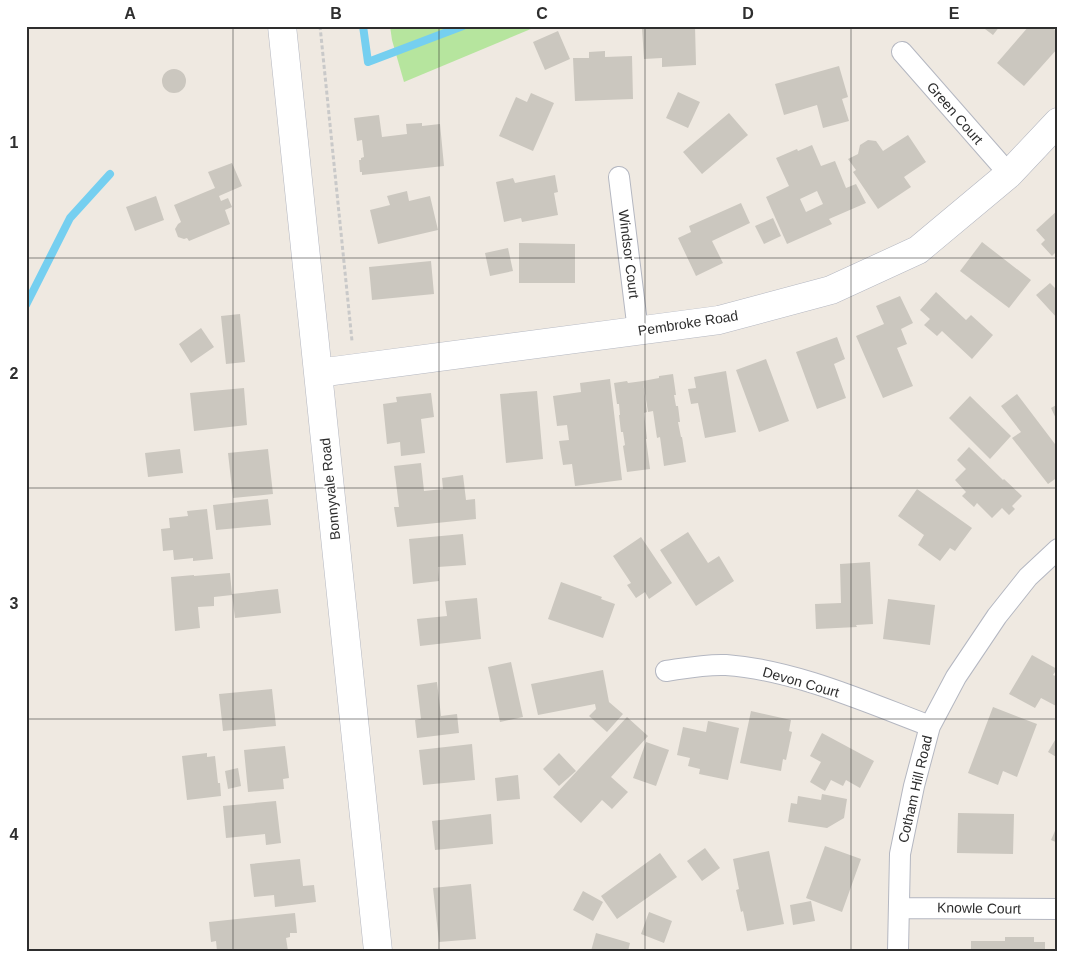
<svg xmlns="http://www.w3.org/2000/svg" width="1084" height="977" viewBox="0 0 1084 977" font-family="Arial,sans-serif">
<rect width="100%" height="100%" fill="#efe9e1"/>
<path fill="#b6e59e" d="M390,26h148l-134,56 -12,-42z"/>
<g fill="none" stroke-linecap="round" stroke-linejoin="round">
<path stroke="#75cff0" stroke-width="8" d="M363,26l5,36 95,-36
M26,305l44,-87 40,-44"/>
</g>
<path fill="#cbc7bf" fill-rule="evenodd" d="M672,26h23l1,39 -34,2v-9l-18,1 -2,-31z
M981,26h19l-7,9z
M1029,26h21l8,7v15l-34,38 -27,-23z
M558,31l12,28 -25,11 -12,-28z
M605,51v6l27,-1 1,43 -58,2 -2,-43h16v-6z
M839,66l9,31 -6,2 7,22 -26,7 -6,-23 -33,10 -9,-31z
M162 81a12 12 0 1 1 24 0a12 12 0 1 1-24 0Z
M678,92l22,10 -12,26 -22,-10z
M531,93l23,10 -21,48 -34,-15 17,-39 11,5z
M729,113l19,22 -46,39 -19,-22z
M379,115l3,22 25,-3 -1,-10 16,-1v3l18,-2 4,42 -82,9v-3h-2l-1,-12h2v-2l3,-1 -2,-17 -5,1 -3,-23z
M908,135l18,27 -22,15 7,10 -33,22 -25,-37 3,-2 -8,-11 10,-5 2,-9 8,-5 8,1 7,10z
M812,145l9,21 14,-5 11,27 10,-4 10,19 -37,16 3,5 -45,20 -21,-47 23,-11 -13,-28 21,-9 1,2zM817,191l6,13 -17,8 -6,-13z
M232,163l10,23 -23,10 2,5 7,-3 4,9 -7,3 5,14 -41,17 -2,-3 -3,1 -6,-2 -3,-8 3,-5 3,-2 -7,-17 41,-17 -7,-16z
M555,175l3,17 -4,1 4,22 -36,7 -1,-4 -17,4 -8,-40 17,-4 2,5z
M407,191l2,10 21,-5 8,34 -60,14 -8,-34 20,-5 -3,-9z
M156,196l8,24 -29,11 -9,-24z
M741,203l9,20 -38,18 11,22 -27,13 -18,-38 13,-6 -2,-6z
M1058,210v44l-2,-2 -4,4 -11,-12 4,-4 -9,-10z
M773,218l8,18 -17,8 -9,-18z
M982,242l49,38 -22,28 -49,-37z
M519,243l56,1v39h-56z
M508,248l5,23 -23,5 -5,-23z
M431,261l3,33 -62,6 -3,-33z
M1050,283l8,8v28l-22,-24z
M936,292l30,28 5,-5 22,20 -21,24 -30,-28 -5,5 -13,-11 6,-6 -10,-9z
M900,296l13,27 -12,6 6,15 -10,4 16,38 -30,12 -27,-62 28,-12 -8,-18z
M240,314l5,48 -19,2 -5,-48z
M201,328l13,19 -23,16 -12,-19z
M837,337l8,22 -11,5 12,34 -29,11 -21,-57z
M766,359l23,62 -30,11 -23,-62z
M726,371l10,61 -31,6 -7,-35 -7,1 -3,-15 8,-1 -2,-11z
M673,374l3,21h-2l2,11h2l2,16h-2l3,15h1l4,25 -22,4 -4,-29 -3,1 -4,-27 -5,1 -5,-31 16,-3v-2z
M610,379l12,101 -47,6 -3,-22 -9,1 -4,-24 10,-1 -2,-15 -10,1 -4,-30 28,-4 -1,-9z
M627,381l1,2 15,-2 4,31 -3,1 3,26h-1l4,30 -23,3 -4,-26 2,-1 -2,-13h-2l-2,-17h1l-1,-11h-2l-3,-21z
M244,388l3,37 -53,6 -4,-38z
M537,391l6,68 -37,4 -6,-69z
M431,393l3,24 -13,2 4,34 -24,3 -1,-14 -13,2 -4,-40 14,-2 -1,-5z
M1017,394l41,54v29l-10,7 -36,-46 9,-6 -20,-26z
M970,396l41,40 -21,23 -41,-41z
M1058,404v19l-7,-15z
M969,447l34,33 1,-1 18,17 -10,10 3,3 -6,6 -7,-7 -10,10 -15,-15 -3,4 -12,-11 4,-4 -11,-12 11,-11 -9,-9z
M180,449l3,24 -35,4 -3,-24z
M268,449l5,45 -40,4 -5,-45z
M421,463l3,28 19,-2 -1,-11 21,-3 3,25 9,-1 1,20 -79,8 -3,-20h5l-5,-41z
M917,489l55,39 -17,23 -5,-3 -10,13 -22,-16 6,-10 -26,-19z
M268,499l3,26 -55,5 -3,-25z
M207,509l6,50 -20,2v-3l-19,2 -1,-10 -10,1 -2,-22 9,-1 -1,-10 19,-2 -1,-5z
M688,532l20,31 11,-7 15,25 -38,25 -36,-56z
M463,534l3,31 -28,2 1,14 -26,3 -4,-45z
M641,537l31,46 -23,16 -4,-7 -9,6 -9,-13 4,-2 -18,-27z
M870,562l3,62 -17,1 1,2 -41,2 -1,-25 26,-1 -1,-39z
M230,573l2,22 -18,2v9l-16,1 2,21 -25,3 -4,-54 23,-2v1z
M561,582l41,15 -1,2 14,5 -12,34 -55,-19z
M278,589l3,24 -46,5 -3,-24z
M477,598l4,41 -61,7 -3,-27 30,-3 -2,-15z
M888,599l47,6 -5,40 -47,-6z
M1032,655l25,14 -4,6 5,2v30l-17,-9 -6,10 -26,-14z
M511,662l12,55 -23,5 -12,-55z
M603,670l6,32 14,12 -16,18 -18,-16 7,-7 -1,-5 -57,11 -7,-31z
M437,682l4,34 16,-2 2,19 -42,5 -2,-18 6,-1 -4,-34z
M272,689l4,37 -53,5 -4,-37z
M993,707l44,17 -20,53 -14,-6 -5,14 -30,-12z
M751,711l40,9 -2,11 3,1 -6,28 -3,-1 -2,12 -41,-8z
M627,717l21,19 -37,41 17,15 -16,17 -10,-9 -21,23 -28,-26z
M708,721l31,7 -11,52 -29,-6 1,-5 -12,-3 2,-8 -13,-3 6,-28 23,5z
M822,733l52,28 -14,27 -14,-8 -3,6 -12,-6 -6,11 -15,-9 11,-20 -11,-6z
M1058,735v23l-10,-6z
M646,742l23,8 -13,36 -23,-8z
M472,744l3,36 -52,5 -4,-35z
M285,746l4,32 -6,1 1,10 -36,3 -4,-42z
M207,753v4l8,-1 3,27h2l1,13 -34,4 -5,-44z
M559,753l17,18 -17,15 -16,-17z
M238,768l3,18 -13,3 -3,-18z
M518,775l2,24 -23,2 -2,-23z
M822,794l25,5 -3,19 -17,10 -39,-6 3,-19 6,1 1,-8 23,4z
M276,801l5,42 -15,2 -1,-11 -39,4 -3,-32z
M958,813l56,1 -1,40 -56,-1z
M491,814l2,30 -58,6 -3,-29z
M1058,824v19l-7,-3z
M825,846l36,13 -19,53 -36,-14z
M705,848l15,20 -18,13 -15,-20z
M769,851l15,73 -37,7 -4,-20 -2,1 -5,-22 3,-1 -6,-30z
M660,853l17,24 -60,42 -16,-23z
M300,859l3,27 11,-1 2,17 -41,5 -1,-12 -20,2 -4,-33z
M471,884l5,55 -37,3 -6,-54z
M583,891l20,11 -10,19 -20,-11z
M811,901l4,20 -22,4 -3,-20z
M649,912l23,9 -8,22 -23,-9z
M295,913l2,20h-7v4l-4,1 2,13h-23v-2l-12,2h-36l-1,-10 -5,1 -2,-20z
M596,933l34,10 -2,8h-37z
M1005,937h29v5h11v9h-74v-10h34z"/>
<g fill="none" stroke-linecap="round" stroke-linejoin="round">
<defs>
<path id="street" d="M902,52l107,122
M619,177l19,154
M666,671c20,-3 40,-7 60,-6 69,5 140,37 204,61
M900,908l158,1
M898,951l2,-97 14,-68 16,-60 26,-49 41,-61 31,-39 30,-28"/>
<path id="secondary" d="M282,26l96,925
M318,373l401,-53 112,-30 87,-40 91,-76 49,-52"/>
</defs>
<use href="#street" stroke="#b4b7c1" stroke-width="22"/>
<use href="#secondary" stroke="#b4b7c1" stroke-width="29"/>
<path stroke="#c9c9c9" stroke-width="3" stroke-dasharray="4 2.5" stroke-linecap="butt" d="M320,26l32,315"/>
<use href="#street" stroke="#fff" stroke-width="20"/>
<use href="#secondary" stroke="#fff" stroke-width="28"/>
</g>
<path fill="none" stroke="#2e2e2e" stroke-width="1" stroke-opacity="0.55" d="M233,26v925M439,26v925M645,26v925M851,26v925M26,258h1032M26,488h1032M26,719h1032"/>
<g text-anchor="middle" stroke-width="4.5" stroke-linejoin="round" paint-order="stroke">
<g font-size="14" fill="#2e2e2e" stroke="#fff">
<text transform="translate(955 113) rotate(49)" y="5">Green Court</text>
<text transform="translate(629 254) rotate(83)" y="5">Windsor Court</text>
<text transform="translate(688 323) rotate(-9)" y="5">Pembroke Road</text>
<text transform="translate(330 489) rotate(-96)" y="5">Bonnyvale Road</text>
<text transform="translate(801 682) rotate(16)" y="5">Devon Court</text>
<text transform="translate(915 789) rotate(-77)" y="5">Cotham Hill Road</text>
<text transform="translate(979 908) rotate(1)" y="5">Knowle Court</text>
</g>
</g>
<rect width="1084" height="977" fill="none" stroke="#ffffff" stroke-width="55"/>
<rect x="28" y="28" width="1028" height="922" fill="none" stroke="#2e2e2e" stroke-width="2"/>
<g font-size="16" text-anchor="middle" font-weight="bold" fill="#2e2e2e">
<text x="130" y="19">A</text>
<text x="336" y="19">B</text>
<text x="542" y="19">C</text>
<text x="748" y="19">D</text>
<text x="954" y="19">E</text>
<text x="14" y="148">1</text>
<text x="14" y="379">2</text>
<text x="14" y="609">3</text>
<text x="14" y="840">4</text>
</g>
</svg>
